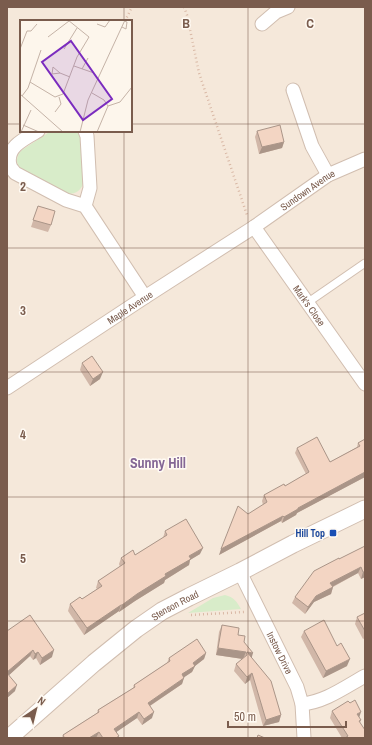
<svg xmlns="http://www.w3.org/2000/svg" width="372" height="745" viewBox="0 0 372 745" font-family="'Archivo Narrow',sans-serif">
<rect width="100%" height="100%" fill="#fdf6ec"/>
<path fill="#f5e8da" fill-rule="evenodd" d="M7,7h358v731h-358zM21,21h110v110h-110z"/>
<path fill="#d8ecc9" d="M51,131h28l1,1 4,48c-2,10 -7,14 -17,14l-46,-25c-6,-6 -5,-13 1,-19z
M225,595c9,2 12,7 16,14l-53,4 25,-15z"/>
<g fill="none" stroke-linecap="round" stroke-linejoin="round">
<defs>
<path id="service" d="M307,303l58,-40"/>
<g id="minor">
<path d="M262,24l14,-12 12,-5"/>
<path d="M293,90l19,56 16,29"/>
<path d="M38,131c-12,7 -33,16 -28,34 0,2 3,5 5,8l51,27 19,6 60,91"/>
<path d="M85,206l5,-18 -3,-52 -2,-5"/>
<path id="s1" d="M254,227l111,157"/>
<path id="s2" d="M7,388l138,-91 109,-70 74,-52 37,-16"/>
<path id="s3" d="M240,572l57,115 5,17 2,34"/>
<path d="M302,704c23,-2 43,-17 63,-28"/>
</g>
<g id="tertiary">
<path id="s4" d="M9,738l85,-75 42,-34 26,-18 27,-14 51,-25 53,-28 72,-35"/>
</g>
</defs>
<use href="#service" stroke="#d1beb0" stroke-width="9"/>
<use href="#minor" stroke="#d1beb0" stroke-width="15"/>
<use href="#tertiary" stroke="#d1beb0" stroke-width="19"/>
<path stroke="#d9b8a5" stroke-width="2.5" stroke-dasharray="1 3" stroke-linecap="butt" d="M184,7l3,8 12,58 48,142
M125,21l7,-14
M191,615l53,-3"/>
<use href="#service" stroke="#fff" stroke-width="7"/>
<use href="#minor" stroke="#fff" stroke-width="13"/>
<use href="#tertiary" stroke="#fff" stroke-width="17"/>
</g>
<path fill="#d1b7a8" d="M257,131l27,11 -2,6 -23,6 -4,-17z
M38,206l13,19 -3,7 -17,-5z
M82,363l18,16 -10,7 -10,-16z
M365,439v38l-68,36 -1,2 -14,8 -1,-2 -62,34 29,-41 15,-9 -1,-4 2,-6 21,-9 21,-12 -11,-21 2,-5 33,14 27,-15 1,-4z
M165,531l35,23 -10,6 -1,5 -24,15 -1,3 -29,18 -16,11v-1l-35,24 -16,-24 2,-7 12,-5 15,-10 -1,-1 2,-7 22,-14 -1,-3 2,-6 14,-3 28,-17z
M365,546v31l-4,2 -3,-6 -25,14 -2,7 -17,8 -9,12 -13,-11 3,-6z
M365,613v25l-2,1 -8,-15 2,-7z
M222,625l16,10 6,7 37,73 -2,7 -16,4 -13,-46 -5,4 -11,-13 2,-7 7,-5 -27,-4 3,-23z
M7,631l45,26 -12,8 -4,-7 -3,2 -3,-4 -21,19 6,16 -8,7z
M304,631l43,35 -24,12 -22,-41z
M206,653l-2,6 -9,7 -3,6 -8,5 -2,7 -32,22 2,12 -10,7 -5,-7 -21,14 2,6h-56l1,-3 34,-22 1,-3 35,-22 1,-3 33,-22 2,-5z
M332,711l27,7 2,2 -1,3 5,15h-23l-12,-20z"/>
<path fill="#aa9588" d="M284,142l-2,6 -23,6 3,-7z
M103,372l-3,7 -10,7 3,-7z
M365,472v5l-68,36 -1,2 -14,8 2,-6 14,-9z
M283,516l-2,5 -62,34 2,-6z
M203,548l-3,6 -10,6 -1,5 -24,15 -1,3 -29,18 -16,11 3,-7 43,-31 24,-18z
M361,567l-3,6 -30,16 2,-6z
M363,572h2v5l-4,2z
M333,587l-2,7 -17,8 -9,12 3,-7 8,-11z
M121,605l-2,6 -35,24 3,-7z
M218,648l28,4 -3,7 -27,-4z
M33,650l-3,6 -23,21v-5z
M54,650l-2,7 -12,8 2,-7z
M38,652l-2,6 -3,2 2,-6z
M247,652l6,1 -2,7 -4,-5z
M206,653l-2,6 -9,7 -3,6 -12,8 2,-6 11,-11z
M350,659l-3,7 -24,12 3,-7z
M252,673l-2,7 -5,4 2,-7z
M184,678l-2,6 -37,25 3,-6z
M17,685l-2,6 -8,7v-4z
M139,712l-2,6 -25,17 2,-6z
M154,712l-2,6 -10,7 2,-6z
M361,712l-2,6 -2,-4z
M281,715l-2,7 -16,4 3,-6z
M99,732l-3,6h-7z"/>
<path fill="#f3d5c3" stroke="#aa9588" d="M280,125l4,17 -22,5 -5,-16z
M38,206l17,5 -4,14 -18,-5z
M92,356l11,16 -10,7 -11,-16z
M317,437l13,25 30,-16 -2,-3 7,-4v33l-67,36v1l-14,8 -1,-1 -62,33 17,-43 10,8 19,-12 -3,-7 20,-11 1,2 24,-14 -12,-24z
M186,519l17,29 -14,8 2,3 -26,15 1,2 -29,18 -15,11h-1l-34,23 -17,-24 10,-7 2,2 20,-13 -4,-5 27,-18 -4,-5 12,-8 2,5 32,-20 -2,-4z
M365,546v26h-2l-2,-5 -31,16 3,4 -17,9 -8,11 -13,-10 19,-26 25,-13v1z
M365,613v18l-8,-14z
M30,615l24,35 -12,8 -4,-6 -3,2 -2,-4 -26,22v-41z
M324,620l13,26 4,-3 9,16 -24,12 -22,-40z
M222,625l17,3 -1,7 7,1 -1,6 9,11 -6,-1 24,29 10,34 -15,5 -14,-47 -5,4 -11,-13 11,-9 -1,-3 -28,-4z
M197,639l9,14 -13,10 2,3 -13,8 2,4 -36,25 6,9 -10,7 -5,-7 -25,17 5,7 -3,2h-13l-4,-6 -10,6h-26l1,-1 -1,-2 36,-23 -1,-2 37,-23 -1,-2 36,-24 -1,-3z
M7,673l10,12 -10,9z
M355,700l6,12 -4,2 4,6 -2,1 6,9v8h-20l3,-2 -16,-25 16,-10 2,2z
M258,735l7,3h-8z"/>
<path fill="none" stroke="#7a5c4d" stroke-width="1" stroke-opacity="0.55" d="M124,7v14M248,7v731M7,124h14M131,124h234M124,131v607M7,248h358M7,372h358M7,497h358M7,621h358"/>
<rect fill="#1a4fb4" stroke="#fffaf3" stroke-width="1.5" x="329" y="529" width="8" height="8" rx="2"/>
<g text-anchor="middle" stroke-width="3" stroke-linejoin="round" paint-order="stroke">
<g font-size="10" fill="#7a5c4d" stroke="#fffaf3">
<text dy="4" stroke="none"><textPath href="#s2" startOffset="360">Sundown Avenue</textPath></text>
<text dy="4" stroke="none"><textPath href="#s1" startOffset="96">Mark's Close</textPath></text>
<text dy="4" stroke="none"><textPath href="#s2" startOffset="147">Maple Avenue</textPath></text>
<text dy="4" stroke="none"><textPath href="#s4" startOffset="213">Stenson Road</textPath></text>
<text dy="4" stroke="none"><textPath href="#s3" startOffset="90">Instow Drive</textPath></text>
</g>
<g font-size="10" font-weight="bold" fill="#164399" stroke="#fffaf3" text-anchor="end">
<text x="325" y="537">Hill Top</text>
</g>
<g font-size="14" font-weight="bold" fill="#846695" stroke="#fffaf3">
<text x="158" y="468">Sunny Hill</text>
</g>
</g>
<g transform="translate(20 20)">
<rect width="112" height="112" fill="#fdf6ec"/>
<path fill="none" stroke="#c5b3a7" stroke-width="1" d="M77,4l8,3 5,-7M102,7l4,2 1,-7 -3,-1M28,17l21,-16M0,29l7,-18h4l6,-7M44,29l13,-21M54,46l20,7M62,49l6,-11M40,53l-7,-6 -1,7 8,-1 10,4M10,62l25,15 8,-3 14,-37 12,-20 -21,-17M72,73l12,7 4,6 -11,26M0,74l43,38M2,76l6,-8 13,-38M88,86l12,-4 12,-15M35,92l6,-8 -2,-7M3,105l16,7M1,112l10,-22M60,112l8,-32 37,-80"/>
<path fill="#7b2cbf" fill-opacity="0.15" stroke="#7b2cbf" stroke-width="2" d="M51,21l41,58 -29,21 -41,-58z"/>
<rect width="112" height="112" fill="none" stroke="#7a5c4d" stroke-width="2"/>
</g>
<g font-size="13" text-anchor="middle" font-weight="bold" fill="#7a5c4d" stroke="#fffaf3" stroke-width="3" stroke-linejoin="round" paint-order="stroke">
<text x="186" y="28">B</text>
<text x="310" y="28">C</text>
<text x="23" y="191">2</text>
<text x="23" y="315">3</text>
<text x="23" y="439">4</text>
<text x="23" y="563">5</text>
</g>
<rect width="372" height="745" fill="none" stroke="#7a5c4d" stroke-width="16"/>
<g transform="translate(36 709) rotate(35)" stroke="#fffaf3" stroke-width="3" paint-order="stroke">
<path d="M0-3L7 15L0 10L-7 15Z" fill="#7a5c4d"/>
<text y="-6" font-size="11" font-weight="bold" text-anchor="middle" fill="#7a5c4d">N</text>
</g>
<path d="M228 721v6h118v-6" fill="none" stroke="#7a5c4d" stroke-width="2"/>
<text x="234" y="721" font-size="12" fill="#7a5c4d" stroke="#fffaf3" stroke-width="3" paint-order="stroke">50 m</text>
</svg>
